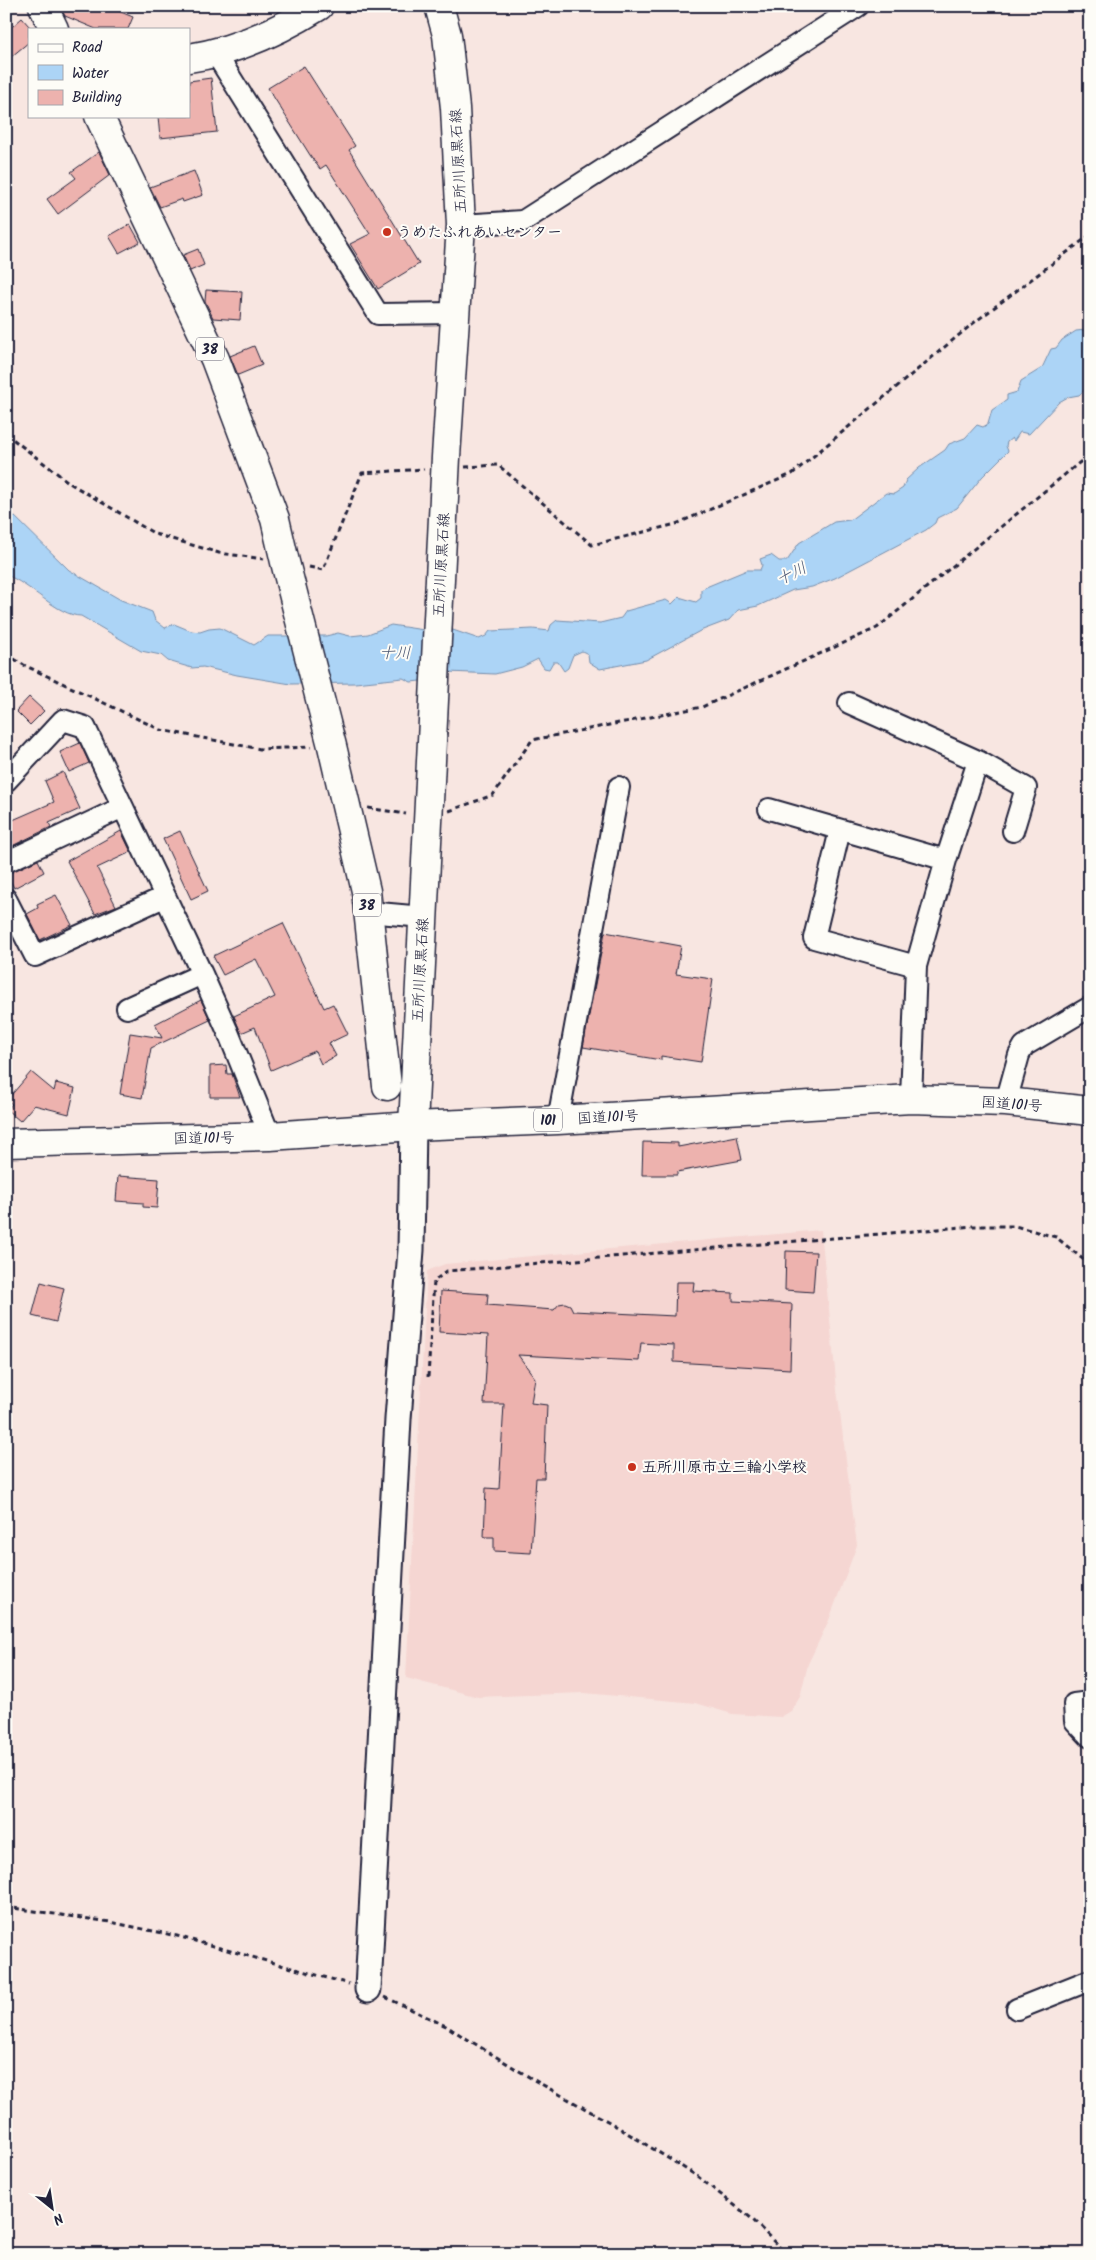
<svg xmlns="http://www.w3.org/2000/svg" width="1096" height="2260" viewBox="0 0 1096 2260" font-family="Kalam,'Klee One',sans-serif">
<rect width="100%" height="100%" fill="#f8e6e1"/>
<filter id="ink" filterUnits="userSpaceOnUse"><feTurbulence type="fractalNoise" baseFrequency=".02" numOctaves="2"/><feDisplacementMap in="SourceGraphic" scale="10" xChannelSelector="R" yChannelSelector="G"/><feConvolveMatrix kernelMatrix="1 2 1 2 8 2 1 2 1" color-interpolation-filters="sRGB"/></filter>
<g filter="url(#ink)">
<path fill="#f5d6d2" d="M821,1230l16,160 20,155 -28,75 -21,44 -8,33 -9,14 -10,6 -49,-3 -36,-11 -112,-10 -106,4 -72,-19 21,-407 18,-7z"/>
<path fill="#acd4f6" stroke="#758dab" d="M1085,322l5,1v62l-11,10 -11,2 -9,5 -30,32 -9,-2 -6,9 -2,-3 -5,4 -1,4 2,5 -26,26 -25,31 -20,10 -2,5 -9,7 -91,48 -23,9 -19,3 -35,16 -20,4 -9,10 -29,11 -54,29 -46,9 -11,-7 -1,-8 -6,-3 -9,4 -5,13 -4,3 -6,-9h-5l-4,7 -5,-1 -6,-9 -16,8 -27,7 -47,-2 -28,9 -9,1 -8,-4 -48,5 -64,1 -54,-9 -34,-8 -11,1 -24,-7 -7,-6 -20,-4 -60,-35c-23,0 -52,-33 -75,-41v-67l63,62 52,30 31,12 3,8 10,8 9,-4 17,7 9,1 9,-3 11,-1 34,17 14,-9h58l12,-3 12,3 18,-2 23,-9 33,5 23,-2 32,11 7,-3 4,-5 43,-2 16,2 2,-6 6,-5 43,3 21,-5 5,-7 40,-11 6,4 7,-7 17,5 5,-4v-8l5,-3 41,-17h13l2,-5 -2,-6 11,-4 8,6h8l12,-18 35,-21 16,-2 36,-27 8,1 9,-6 3,-8 13,-12 26,-18 4,-6 16,-6 12,-13 6,2 5,-3 4,-14 15,-10v-5l10,-3 4,-11 21,-13 9,-19 5,-1 6,-8 14,-9 10,-1z"/>
<path fill="#edb2ae" stroke="#22223b" d="M60,6h46l27,11 -5,12h-32l-31,-13z
M22,18l7,8v16l-23,19v-29z
M304,66l51,80 -6,4 70,114 -41,25 -28,-45 20,-10 -44,-69 -6,4 -10,-14 -42,-67z
M211,78l6,54 -57,6 -2,-22h31v-35z
M99,152l11,23 -52,39 -11,-15 29,-21 -5,-6z
M194,171l9,24 -20,7 -1,-3 -22,8 -10,-20z
M130,224l10,18 -21,11 -10,-17z
M198,249l6,16 -14,6 -7,-16z
M206,290l36,2 -2,28 -27,-2 -8,-17z
M254,346l8,19 -24,10 -8,-19z
M29,697l15,14 -14,14 -14,-14z
M80,743l9,20 -20,9 -9,-20z
M63,772l17,37 -31,14 2,4 -45,22v-26l48,-21 -9,-21z
M121,831l10,21 -34,16 19,38 -21,8 -28,-53z
M180,831l28,60 -17,8 -28,-60z
M38,860l6,12 -30,16 -7,-14z
M56,895l16,30 -32,15 -13,-26 11,-6 -1,-4z
M283,923l41,85 9,-4 15,30 -19,9 7,13 -15,8 -6,-13 -44,19 -16,-43 -14,6 -7,-17 41,-19 -19,-38 -33,16 -10,-19z
M605,932l76,14 -5,28 37,5 -12,83 -40,-6v4l-78,-13z
M201,1000l9,20 -59,28 -9,50 -22,-4 10,-61 32,5 -7,-14z
M226,1065l1,9h5l8,23h-30v-31z
M31,1072l23,19 2,-8 19,5 -6,26 -35,-9 -14,16 -13,-11 5,-6 -5,-4z
M737,1136l5,24 -65,12v3h-35l1,-33 35,1v4z
M118,1176l41,3 -2,29 -14,-1v-4l-27,-2z
M786,1251l30,1 -3,40 -28,-2z
M41,1282l23,6 -8,34 -24,-6z
M676,1282h18l-1,9 40,2v8l59,3 -2,65 -116,-7v-17l-33,-2 -2,18 -121,-6 17,23 -4,25 16,2 -3,73h-8l-5,75 -37,-2v-14h-10l2,-49 13,1 5,-85h-20l4,-69 -49,-3 2,-41 47,3 -1,11 67,5 5,-6 6,-1 5,2 3,6 102,5z"/>
<g fill="none" stroke-linecap="round" stroke-linejoin="round">
<defs>
<path id="minor" d="M216,54l162,260 79,-1
M461,225l62,-4 335,-215
M849,703l129,58 48,27 -13,43
M6,781l57,-61 22,7 117,247 26,58 42,104
M769,809l177,51
M840,830l-26,108 102,28
M6,862l117,-55
M6,899l29,57 129,-59
M368,912l55,5
M127,1008l75,-34
M911,1099l5,-133 30,-106 32,-99
M1006,1102l13,-47 5,-9 66,-39
M558,1120l61,-333
M1090,1702l-16,2 1,17 15,16
M1017,2009l73,-29"/>
<path id="tertiary" d="M368,1989l30,-570 13,-169 2,-124"/>
<path id="primary" d="M43,6l11,23
M189,58c47,-7 90,-27 130,-52
M99,116l116,243 60,160 10,43 47,184 34,145 21,195
M413,1126l33,-669 15,-232 -6,-117 -8,-73 -8,-29"/>
<path id="trunk" d="M6,1143l264,-7 143,-10 145,-6 353,-21 95,3 84,9"/>
</defs>
<use href="#minor" stroke="#22223b" stroke-width="24"/>
<use href="#tertiary" stroke="#22223b" stroke-width="29"/>
<use href="#primary" stroke="#22223b" stroke-width="31"/>
<use href="#trunk" stroke="#22223b" stroke-width="31"/>
<path stroke="#22223b" stroke-width="3" stroke-dasharray="5 4" stroke-linecap="butt" d="M6,434l65,50 84,50 64,19 45,6
M465,467l33,-2 94,80 84,-21 116,-50 179,-149 119,-90
M309,567l14,3 39,-97 62,-4
M6,654l18,11 137,65 99,19 51,-2
M368,808l38,6
M449,811l44,-16 39,-55 170,-33 175,-79 213,-174
M428,1377l6,-96 13,-10 526,-45h42l41,11 34,28
M6,1907l104,15 67,14 172,48
M385,1997l61,29 88,54 77,43 86,53 54,42 35,36"/>
<use href="#minor" stroke="#fdfcf7" stroke-width="20"/>
<use href="#tertiary" stroke="#fdfcf7" stroke-width="25"/>
<use href="#primary" stroke="#fdfcf7" stroke-width="28"/>
<use href="#trunk" stroke="#fdfcf7" stroke-width="28"/>
</g>
</g>
<g fill="#c8321e" stroke="#fdfcf7" stroke-width="2">
<circle cx="387" cy="232" r="5"/>
<circle cx="632" cy="1467" r="5"/>
</g>
<g text-anchor="middle" stroke-width="4" stroke-linejoin="round" paint-order="stroke">
<g fill="#fdfcf7" stroke="#646373" stroke-width="1">
<rect x="196" y="337.5" width="28" height="23" rx="4"/>
<rect x="353" y="893.5" width="28" height="23" rx="4"/>
<rect x="534" y="1108.5" width="28" height="23" rx="4"/>
</g>
<g font-size="14" font-weight="bold" fill="#22223b">
<text x="210" y="354">38</text>
<text x="367" y="910">38</text>
<text x="548" y="1125">101</text>
</g>
<g font-size="15" fill="#22223b" stroke="#fdfcf7">
<text transform="translate(458 161) rotate(-93)" y="5">五所川原黒石線</text>
<text transform="translate(441 565) rotate(-87)" y="5">五所川原黒石線</text>
<text transform="translate(420 970) rotate(-87)" y="5">五所川原黒石線</text>
<text transform="translate(1012 1104) rotate(4)" y="5">国道101号</text>
<text transform="translate(608 1117) rotate(-3)" y="5">国道101号</text>
<text transform="translate(204 1138) rotate(-1)" y="5">国道101号</text>
</g>
<g font-size="15" font-weight="bold" fill="#22223b" stroke="#fdfcf7" text-anchor="start">
<text x="397" y="237">うめたふれあいセンター</text>
<text x="642" y="1472">五所川原市立三輪小学校</text>
</g>
<g font-size="16" font-style="italic" fill="#4b5773" stroke="#fdfcf7">
<text transform="translate(791 573) rotate(-27)" y="6">十川</text>
<text x="395" y="658">十川</text>
</g>
</g>
<rect width="1096" height="2260" fill="none" stroke="#fdfcf7" stroke-width="25"/>
<rect x="12" y="12" width="1071" height="2235" fill="none" stroke="#22223b" stroke-width="2" filter="url(#ink)"/>
<rect x="28" y="28" width="162" height="90" fill="#fdfcf7" stroke="#a5a5ac"/>
<rect x="38" y="44" width="25" height="8" fill="#fdfcf7" stroke="#a5a5ac"/>
<text x="72" y="52" font-size="15" fill="#22223b">Road</text>
<rect x="38" y="65" width="25" height="15" fill="#acd4f6" stroke="#a5a5ac"/>
<text x="72" y="78" font-size="15" fill="#22223b">Water</text>
<rect x="38" y="90" width="25" height="15" fill="#edb2ae" stroke="#a5a5ac"/>
<text x="72" y="102" font-size="15" fill="#22223b">Building</text>
<g transform="translate(52 2208) rotate(150)" stroke="#fdfcf7" stroke-width="4" paint-order="stroke">
<path d="M0-4L9 19L0 12L-9 19Z" fill="#22223b"/>
<text y="-8" font-size="14" font-weight="bold" text-anchor="middle" fill="#22223b">N</text>
</g>
</svg>
